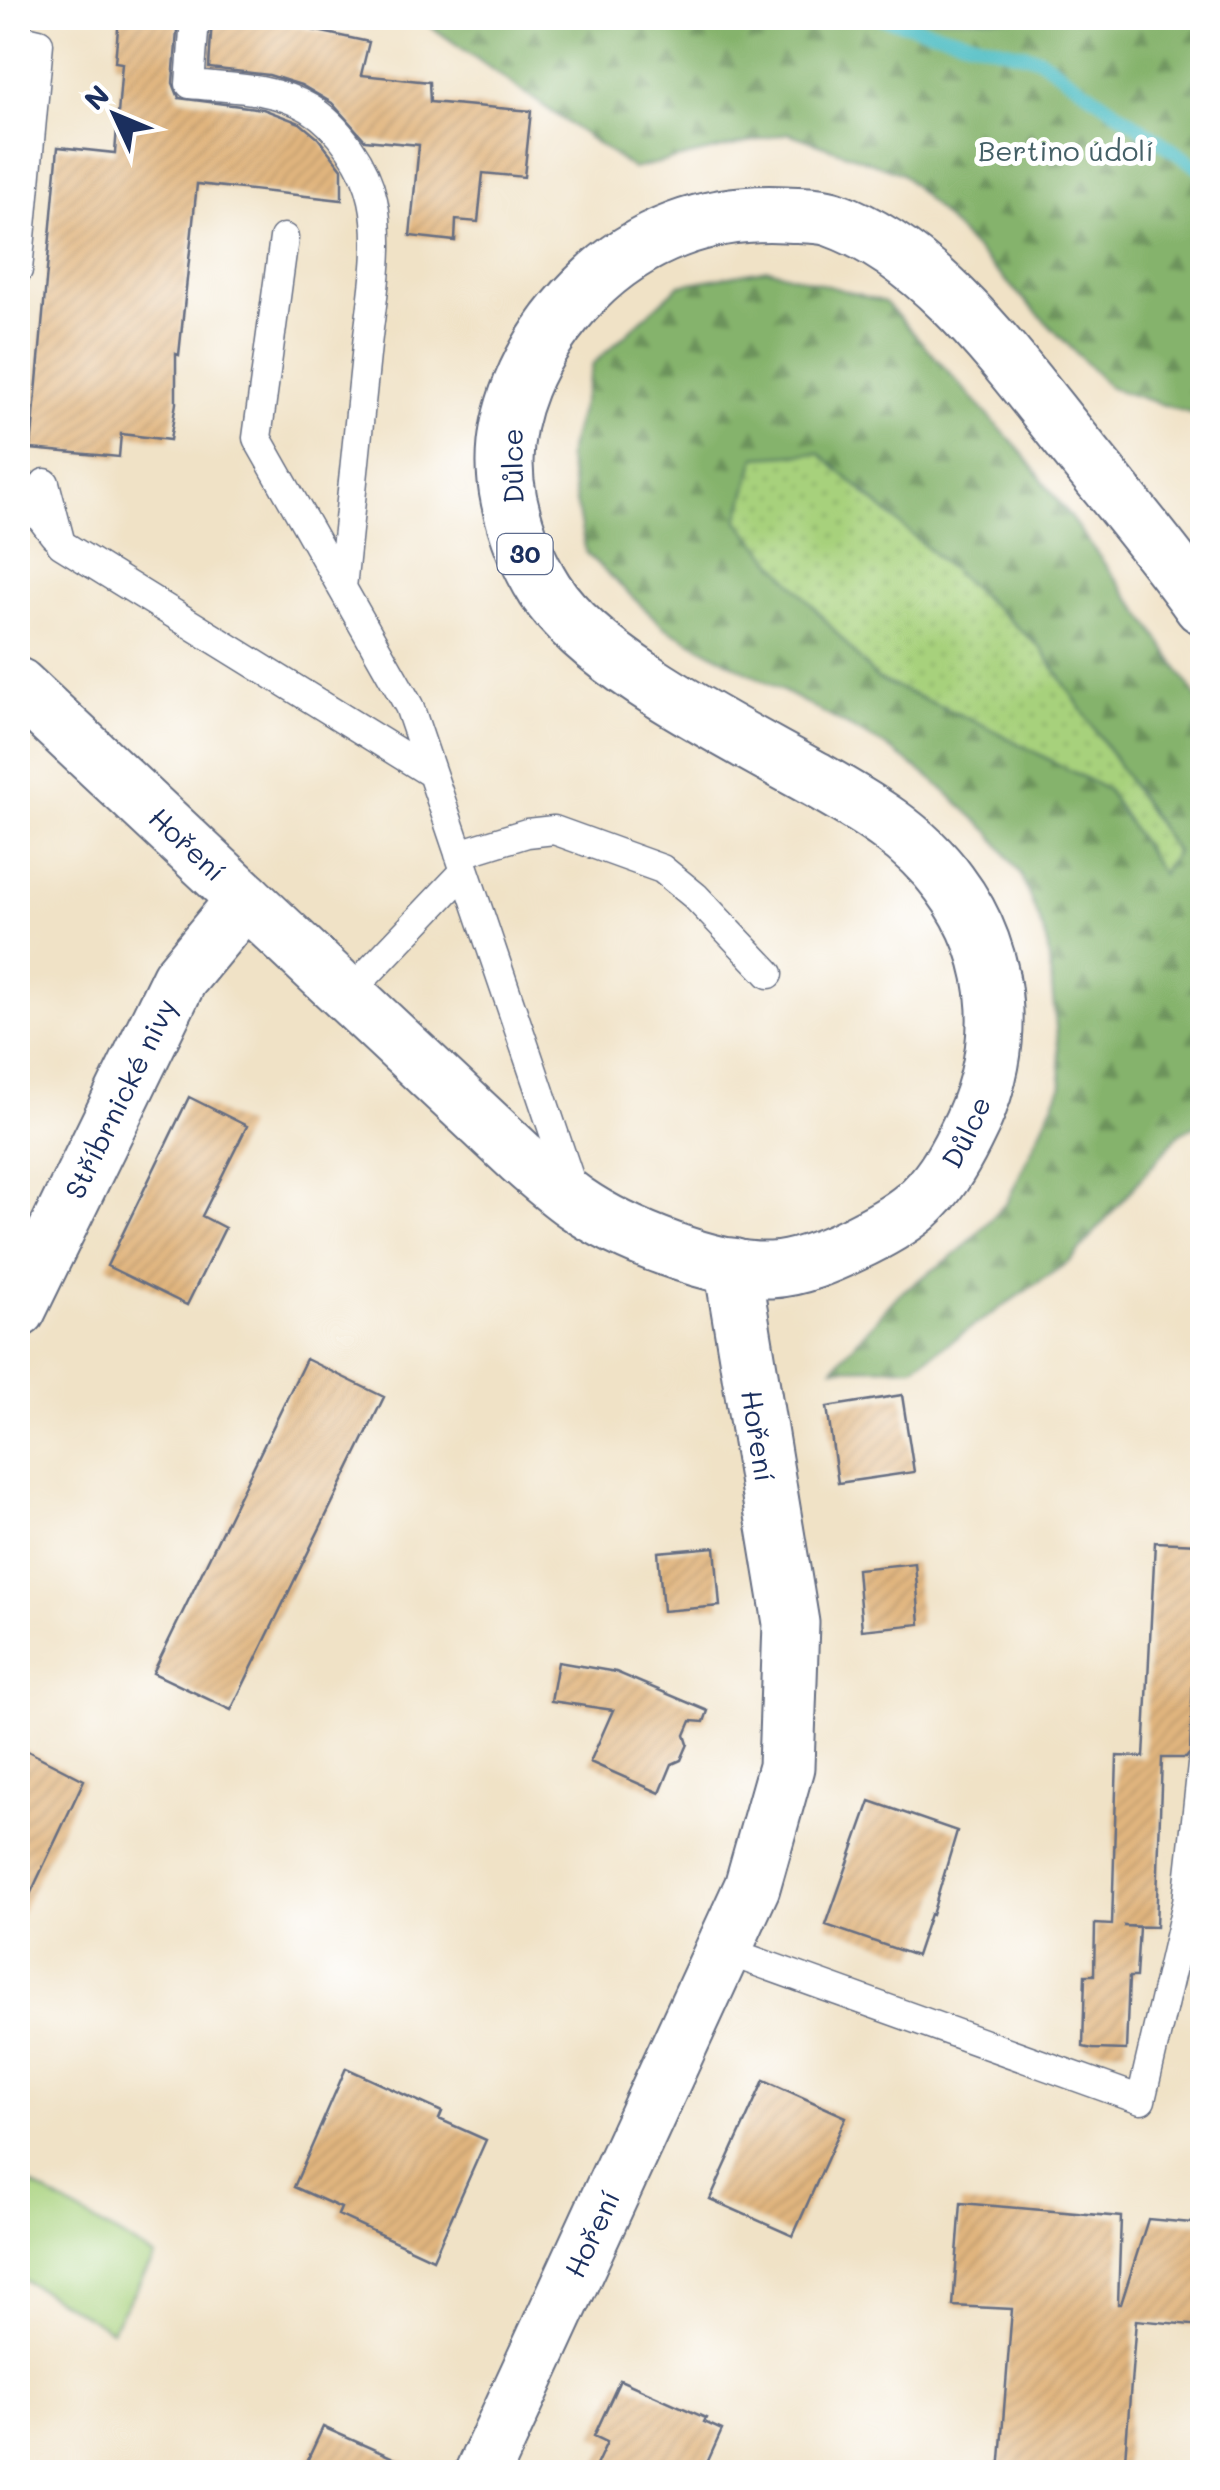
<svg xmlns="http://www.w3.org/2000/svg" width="1220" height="2490" viewBox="0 0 1220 2490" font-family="Mali,sans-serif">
<defs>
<pattern id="grass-dots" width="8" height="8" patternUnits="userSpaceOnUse" patternTransform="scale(2.5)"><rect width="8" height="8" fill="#a7d17c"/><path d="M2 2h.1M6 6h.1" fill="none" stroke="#8fb46e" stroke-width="1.8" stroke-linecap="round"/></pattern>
<pattern id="forest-firs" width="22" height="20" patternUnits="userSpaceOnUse" patternTransform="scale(2.5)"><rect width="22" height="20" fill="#85b36c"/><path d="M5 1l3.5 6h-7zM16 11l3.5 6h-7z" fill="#6c925c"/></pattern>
<pattern id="building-hatch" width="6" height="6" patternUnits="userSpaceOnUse" patternTransform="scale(2.5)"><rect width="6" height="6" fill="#e1b57e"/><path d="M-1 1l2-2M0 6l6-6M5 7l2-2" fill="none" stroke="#c09c6f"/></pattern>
</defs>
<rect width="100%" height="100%" fill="#fff"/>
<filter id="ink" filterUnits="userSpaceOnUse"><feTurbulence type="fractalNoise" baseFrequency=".01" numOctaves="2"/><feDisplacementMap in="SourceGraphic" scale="20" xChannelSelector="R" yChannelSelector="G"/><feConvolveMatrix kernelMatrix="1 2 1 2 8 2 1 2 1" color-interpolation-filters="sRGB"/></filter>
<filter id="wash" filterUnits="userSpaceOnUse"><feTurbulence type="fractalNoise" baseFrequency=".0048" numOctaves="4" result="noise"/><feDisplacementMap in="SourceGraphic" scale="40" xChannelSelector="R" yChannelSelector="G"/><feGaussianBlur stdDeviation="2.25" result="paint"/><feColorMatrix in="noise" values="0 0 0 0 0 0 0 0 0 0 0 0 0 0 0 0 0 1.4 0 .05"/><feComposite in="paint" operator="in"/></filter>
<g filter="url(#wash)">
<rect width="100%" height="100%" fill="#f0e2c6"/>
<path fill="url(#grass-dots)" stroke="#61806d" stroke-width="2.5" d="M819,452l222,196 135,205 -14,22 -55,-85 -124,-65 -106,-46 -140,-158 19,-65z"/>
<path fill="url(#forest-firs)" stroke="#507165" stroke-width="2.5" fill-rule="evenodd" d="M419,18h783v399l-92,-29 -209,-215 -113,-40 -155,36z
M768,269l117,33 139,153 128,173 50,78v416l-22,11 -109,127 -158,107 -80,1 66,-74 60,-42 48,-50 55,-117 -15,-144 -26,-66 -31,-43 -57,-52 -46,-33 -223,-120 -78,-74 -19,-96 26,-93 87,-79zM819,453l222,195 135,204 -14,22 -55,-84 -124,-65 -106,-46 -139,-158 18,-64z"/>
<path fill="#a7d17c" stroke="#61806d" stroke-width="2.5" d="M27,2182l128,75 -44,73 -93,-53v-80z"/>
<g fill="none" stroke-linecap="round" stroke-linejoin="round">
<path stroke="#4fbec4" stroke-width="14" d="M881,18l158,40 163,112"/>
</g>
<g id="blocks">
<path fill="url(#building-hatch)" d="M119,18h59l-5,65 6,15 84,11 37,14 18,15 24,31v31l-145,-16 -18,171 -3,-1v49l-6,37 -49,-6 -2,23 -88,-8 27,-302 57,6 7,-90 -7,-1z
M212,18h45l112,24 -8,33 68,7 1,20 101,9 -7,66 -41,-4 -5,49 -22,-2 -1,21 -45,-5 9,-91 -54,-5 -33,-37 -31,-18 -32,-10 -60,-7z
M189,1097l58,29 -45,90 23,12 -38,77 -80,-39z
M306,1359l78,38 -153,313 -78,-37z
M902,1395l12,77 -76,11 -11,-76z
M1155,1542l43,2 -8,209 -4,5h-24l-6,169 -33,-1 16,1 -3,50h-7l-3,73 -33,-1 -10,-2 2,-72h9l1,-51 17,1 5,-169 27,1z
M715,1547l5,59 -57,5 -5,-59z
M915,1563l5,61 -58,6 -5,-61z
M558,1662l58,10 92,39 -4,11 -13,-1 -6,14 3,9 -7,16 -9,4 -12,29 -70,-31 23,-52 -62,-9z
M18,1746l66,34 -66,140z
M870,1801l87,30 -25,84 -2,-1 -14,42 -90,-31z
M346,2068l96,44 -3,7 47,21 -53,119 -95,-44 3,-7 -47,-21z
M764,2080l82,37 -53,119 -83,-37z
M961,2203l160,14 -3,87h3l27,-85 54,5v102l-66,-6 -12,152h-125l13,-163 -59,-3z
M620,2380l86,38 -2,4 18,8 -19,42h-110l14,-30 -13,-6z
M323,2427l102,45h-123z"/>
</g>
</g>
<g filter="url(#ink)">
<use href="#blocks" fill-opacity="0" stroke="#666e82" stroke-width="2.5"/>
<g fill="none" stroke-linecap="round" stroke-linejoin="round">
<defs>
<path id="lane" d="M195,18l-5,66c40,4 84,3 119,24 30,18 57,58 64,92 10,46 -1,99 -6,145 -8,81 -17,162 -25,243
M18,38l21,5 -21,227
M284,238l-27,200 152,268 56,165 -119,125
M45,483l16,61 370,229
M18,488l36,47
M459,854l68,-21 27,-3 108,39 33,27 74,78
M465,871l109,321
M724,1950l417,150 46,-198 15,-137"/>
<g id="street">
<path id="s1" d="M18,1310l161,-331 66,-80"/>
<path id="s2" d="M483,2472l269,-585 34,-120 5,-144 -59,-357"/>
</g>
<g id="primary">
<path id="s3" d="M18,686l501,470c18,16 37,33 57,47 46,32 139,69 195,67 27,-1 57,-14 82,-26 21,-10 44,-22 62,-37 23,-20 37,-44 50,-70 43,-83 42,-177 -16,-254 -35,-48 -83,-75 -134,-104 -78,-44 -222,-114 -270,-189 -17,-27 -29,-58 -36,-90 -17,-78 23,-156 76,-210 54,-55 124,-80 200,-76 15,1 34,0 48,5 105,38 180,150 248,233 41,51 83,101 121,154"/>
</g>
</defs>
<use href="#lane" stroke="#666e82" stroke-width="31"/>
<use href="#street" stroke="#666e82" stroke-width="59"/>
<use href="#primary" stroke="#666e82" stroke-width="59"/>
<use href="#lane" stroke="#fff" stroke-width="28"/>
<use href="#street" stroke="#fff" stroke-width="55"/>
<use href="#primary" stroke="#fff" stroke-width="55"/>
</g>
</g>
<g text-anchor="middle" stroke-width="10" stroke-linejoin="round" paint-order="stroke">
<rect fill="#fff" stroke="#5f6d8e" stroke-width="2.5" x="497.5" y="534" width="55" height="40" rx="8"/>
<g font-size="25" font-weight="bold" fill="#1b2f5e">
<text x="525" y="563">30</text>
</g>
<g font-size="28" fill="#456067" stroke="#fff">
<text x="1066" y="161">Bertino údolí</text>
</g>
<g font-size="28" fill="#1b2f5e" stroke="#fff">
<text transform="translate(513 466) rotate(-91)" y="10">Důlce</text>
<text dy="10" stroke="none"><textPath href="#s3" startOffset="232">Hoření</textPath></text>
<text dy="10" stroke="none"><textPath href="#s1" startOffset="235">Stříbrnické nivy</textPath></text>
<text dy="10" stroke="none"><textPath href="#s3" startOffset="1220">Důlce</textPath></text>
<text transform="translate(758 1436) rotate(81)" y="10">Hoření</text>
<text dy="10" stroke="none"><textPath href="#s2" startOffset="262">Hoření</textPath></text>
</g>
</g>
<rect width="1220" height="2490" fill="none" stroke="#fff" stroke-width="60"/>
<g transform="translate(115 115) rotate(314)" stroke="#ffffff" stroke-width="8" paint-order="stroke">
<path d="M0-8L18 38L0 25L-18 38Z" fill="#1b2f5e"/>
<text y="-15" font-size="28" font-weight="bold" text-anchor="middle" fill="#1b2f5e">N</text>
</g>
</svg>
